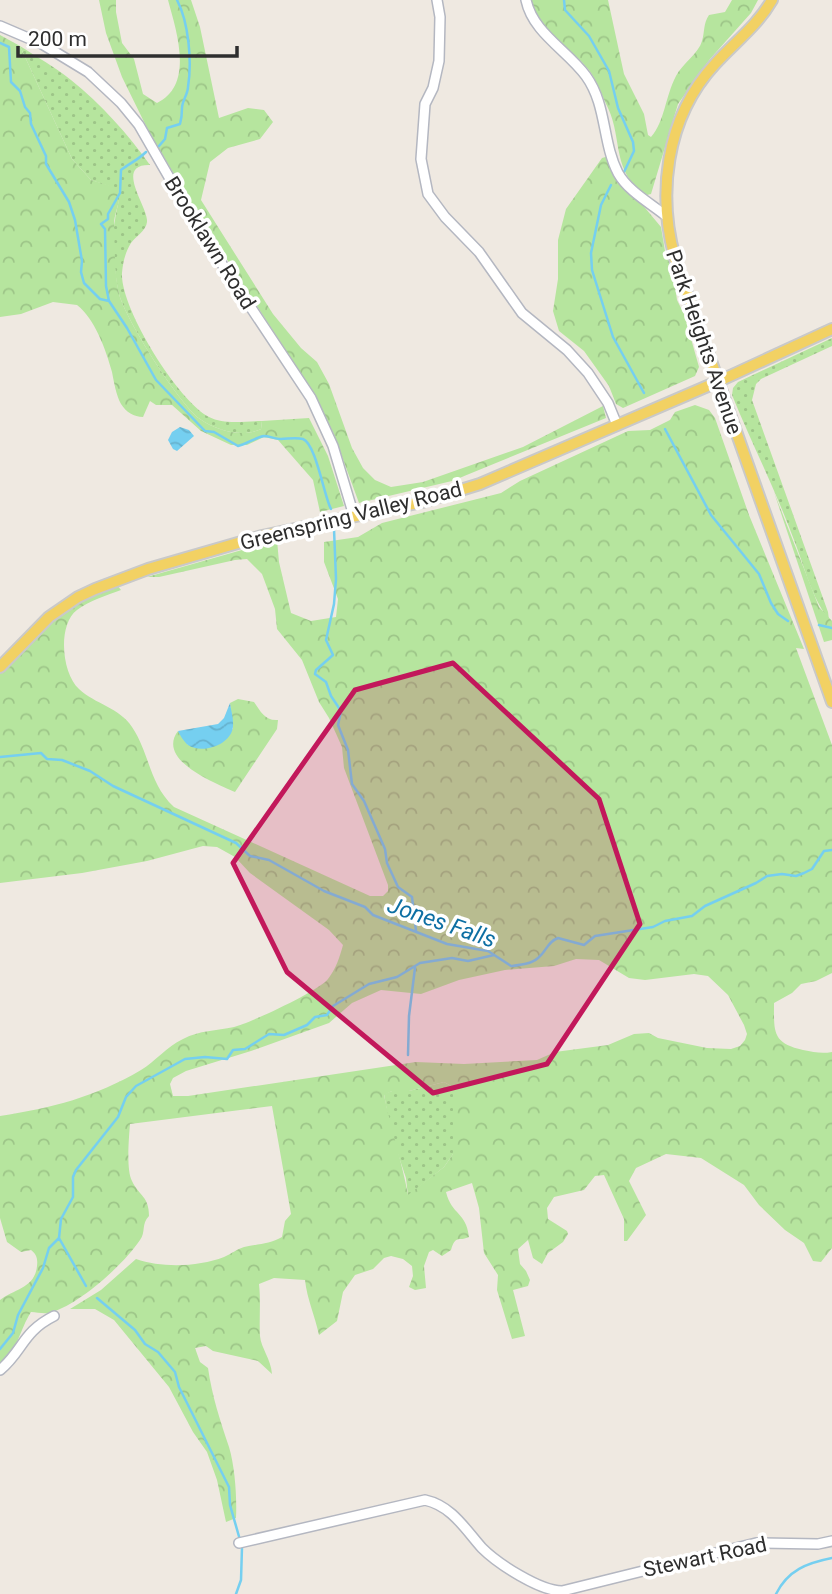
<svg xmlns="http://www.w3.org/2000/svg" width="832" height="1594" viewBox="0 0 832 1594" font-family="Roboto,sans-serif">
<defs>
<pattern id="grass-dots" width="8" height="8" patternUnits="userSpaceOnUse" patternTransform="scale(1.75)"><rect width="8" height="8" fill="#b6e59e"/><path d="M2 2h.1M6 6h.1" fill="none" stroke="#9dc588" stroke-width="1.8" stroke-linecap="round"/></pattern>
<pattern id="forest-crowns" width="20" height="18" patternUnits="userSpaceOnUse" patternTransform="scale(1.75)"><rect width="20" height="18" fill="#b6e59e"/><path d="M2 6a3 3 0 1 1 6 0M12 15a3 3 0 1 1 6 0" fill="none" stroke="#9dc588"/></pattern>
<pattern id="water-waves" width="16" height="10" patternUnits="userSpaceOnUse" patternTransform="scale(1.75)"><rect width="16" height="10" fill="#75cff0"/><path d="M0 5q4-4 8 0t8 0" fill="none" stroke="#66b2ce"/></pattern>
</defs>
<rect width="100%" height="100%" fill="#efe9e1"/>
<path fill="url(#grass-dots)" d="M20,46c17,11 35,21 51,34 30,24 57,54 79,85 -37,-1 -1,43 -3,57 -1,9 -11,14 -16,21 -6,10 -8,19 -9,30 -2,35 56,128 87,144 15,8 37,4 53,4l-1,8c-18,9 -44,2 -61,-10 -21,-15 -74,-99 -81,-125 -4,-16 -8,-58 -4,-74 2,-15 5,-16 3,-31l-27,-9 -19,-21z
M832,338v8l-71,33 -5,5 -4,16 76,212 1,8c-18,-24 -24,-52 -35,-80 -18,-49 -42,-96 -62,-145l1,-7 5,-6z
M444,1082l9,5v67l-9,13 -36,29 -2,-18 -15,-45 -7,-39 8,-3h17z"/>
<path fill="url(#forest-crowns)" fill-rule="evenodd" d="M99,0h17v12l6,31 12,16 9,35 14,9c38,-18 19,-73 11,-103h23l9,27 19,91 29,-10 16,2 9,12 -13,17 -32,9 -18,14 -9,38 72,114 28,34 16,14 12,22 23,64 11,20 12,12 16,7 32,-5 100,-35 80,-41 3,12 -154,63 -93,22 -26,-71 -33,-59 -108,-168 -44,-75 -26,-53 -16,-44z
M528,0h80l16,74 20,40 4,21 3,2c14,-16 14,-40 25,-61 6,-12 23,-23 26,-35 3,-10 1,-17 7,-26l16,-3 7,-12h26l-7,13 -41,46 -32,45 -27,90 -4,1c-36,-22 -24,-55 -39,-87 -6,-12 -11,-28 -20,-39 -13,-16 -30,-26 -44,-41 -7,-7 -11,-19 -16,-28z
M0,35l20,11 52,113 19,21 27,8c4,15 -4,23 -4,37 1,22 0,47 5,69 7,26 60,110 81,125 17,12 43,19 61,10l1,-8 47,-3 19,38 16,50 -24,6 -7,-32 -35,-40 -14,-3 -17,8h-16l-30,-14 -29,-26h-16l-6,-4 -7,16c-9,0 -17,-5 -22,-13 -5,-9 -7,-22 -9,-32 -6,-22 -17,-53 -35,-67l-24,-3 -32,12 -21,3z
M609,156l13,31 14,10 25,30 4,24 8,21 4,28 7,14 15,53 -4,9 -72,32 -7,-4 -7,-18 -25,-35 -25,-20 -6,-20 5,-32v-39l8,-31 36,-51z
M695,405l14,5 6,8 34,97 55,134 -8,-1 36,97v228l-16,8 -15,3 -9,9 -18,10c0,29 -2,40 29,47 11,2 18,4 29,2v196l-11,14 -8,-1 -9,-18 -19,-13 -26,-25 -15,-20 -43,-27 -35,-4 -30,14 -7,13 17,34 -19,26h-3v-22l-20,-44 -9,1 -11,14 -30,7 -7,11 1,11 19,12 1,3 -5,8 -15,11 -6,11 -9,-6 -5,-18 -10,9 2,15 6,7 4,9 -2,6 -15,4 12,46 -13,3 -15,-49 1,-15 -14,-22 -5,-45 -7,-25 -26,9c6,24 20,19 23,45 -11,5 -13,-3 -18,13l-9,6 -9,-6 -4,2 -5,14 2,22 -11,2 -6,-3 4,-11 -1,-10 -9,-7 -12,-3 -7,2 -11,11 -18,6 -12,17 -6,29 -18,14c-4,-19 -12,-36 -14,-55l-31,-2 -15,6c2,18 0,35 1,52 1,12 11,23 12,38l-14,-13 -45,-10 -7,-5 -11,2 5,14 8,6c4,28 12,52 21,79 6,20 8,50 7,71l-10,4 -9,-42 -10,-28 -14,-20 -24,-45 -55,-67 -19,-11h-25l31,-19 35,-31c26,9 62,8 88,-2 7,-3 13,-8 20,-10 14,-3 26,-3 38,-10l3,-16 6,-7 -19,-108 -142,18c-1,13 -4,46 2,57 7,15 17,15 17,35 -8,8 -3,16 -9,24 -16,24 -60,64 -88,72 -7,3 -14,0 -21,0 -11,17 -14,40 -31,55v-67c14,-11 35,-12 37,-34 1,-8 -1,-12 -6,-16l-10,2 -14,-10 -7,-24v-102c52,-8 95,-19 141,-46 15,-9 25,-23 42,-31 17,-9 33,-8 51,-12 16,-4 85,-36 94,-48 8,-10 12,-23 15,-34l-14,-15 -79,-57 -15,-16 -18,-10 -14,-1 -56,15 -65,12 -82,10v-210c36,-42 65,-66 117,-88l4,5c-14,5 -32,11 -44,20 -20,15 -15,64 2,79 16,15 41,19 53,38 18,27 17,57 42,80l196,89h13l5,-5v-6l-44,-117 -2,-21 -13,-29 -10,-16 -17,-42 -25,-31 -2,-20 -13,-35 -15,-15 -12,1 -76,17h-12l130,-37 2,22 12,51 20,8 25,-4 2,-18 -14,-37v-20l34,-5 24,-14 119,-30 19,-12 108,-50 22,-1 20,-10 5,-8zM576,959l23,1 30,18 16,2 49,-6 14,2 20,19 16,30 3,9 -2,6 -5,6 -9,3 -24,-1 -49,-10 -9,-5 -15,1 -26,11 -53,7 -18,8 -73,4 -48,-2 -228,34h-15l-3,-12 3,-6 13,-7 65,-20 78,-28 23,-20 29,-13 40,4 38,-14 46,-10 49,-4zM444,1082l9,5v67l-9,13 -36,28c-6,-33 -17,-66 -24,-100l8,-4h17z
M774,492l45,115 13,14v19l-8,2z
M238,699l16,3c7,10 11,19 24,18l-1,9 -42,63c-20,-9 -79,-32 -57,-61l10,14 45,-16 -3,-26z"/>
<path fill="url(#water-waves)" d="M180,427l9,3 5,6 -17,15 -4,-2 -5,-9 4,-8z
M230,703c1,8 5,20 2,28 -5,15 -31,23 -44,14 -4,-3 -8,-10 -10,-14l40,-7 6,-6z"/>
<g fill="none" stroke-linecap="round" stroke-linejoin="round">
<path stroke="#75cff0" stroke-width="2.5" d="M564,0l1,10 24,26 20,35 9,37 15,34 1,9 -10,21
M0,43l9,4 2,35 9,9 5,16 5,6 1,11 15,32v8l23,38 6,18 7,41 -1,11 3,11 16,16 9,2 18,27 29,52 49,51 9,1 24,14c9,-2 18,-9 26,-10 5,0 11,3 17,3 7,0 14,-2 22,0 13,5 21,57 28,70
M159,146l6,-7 2,-11 13,-4c2,-7 2,-9 2,-16 0,-7 6,-14 6,-21 4,-25 1,-64 -11,-87
M611,185l-10,20 -10,48 1,17 21,67 31,56
M109,301l-3,-15 -1,-57 -4,-5 7,-5v-5l12,-21 1,-23c9,-7 17,-10 25,-18
M665,429l46,86 48,59 12,29 7,11 10,7
M334,529l2,50 -2,25 -8,36 7,15 -17,15 -1,4 11,8 5,14 10,15 -3,14 10,25 4,34 12,17 21,48 2,14 11,24 14,10 4,34
M819,625l13,3
M0,757l41,-4 6,6 15,1 28,11 23,15 123,57 14,13 19,4 55,31 41,16 8,8 74,29 41,7 23,15c9,-1 20,-2 27,-8 9,-7 9,-16 20,-20l26,7 11,-9 58,-9 12,-6 27,-5 13,-10 51,-23 11,-7 15,-2 14,2 8,-3 8,-4 12,-18 8,-1
M408,1055l1,-39 6,-48
M59,1238l27,48
M97,1298l38,32 10,14 13,8 17,20 4,15 50,100 1,18 10,35
M0,1349l13,-16 5,-18 25,-47 6,-20 10,-10 2,-19 12,-22v-20l3,-7 42,-53 8,-20 10,-11 49,-27 20,-2 22,2 6,-9 12,-1 24,-15 15,1 23,-10 8,-8 12,-2 6,-9 36,-22 28,-7 23,-14 32,-5 16,3 26,-6
M236,1594l5,-14 1,-33
M776,1594c12,-24 31,-31 56,-36"/>
<defs>
<path id="minor" d="M437,0l3,17 -1,44 -6,27 -8,16 -4,55 7,35 17,23 34,35 43,61 45,37 21,23 20,30 9,22
M526,0c7,33 41,50 60,76 21,29 16,66 32,97 10,18 32,30 48,43
M0,26l42,18 46,28 33,31 18,22 61,106 111,167 22,48 21,70
M0,1370c23,-19 22,-38 54,-54
M239,1543l186,-43c27,6 40,29 57,48 16,16 58,43 80,43l194,-48 62,1 14,-3"/>
<path id="major" d="M772,0c-15,26 -37,42 -57,64 -50,54 -59,133 -38,201l155,437
M0,667l49,-50 29,-20 17,-8 53,-20 114,-33 160,-34 58,-18 237,-102 115,-53"/>
</defs>
<use href="#minor" stroke="#b4b7c1" stroke-width="12"/>
<use href="#major" stroke="#c9c9c9" stroke-width="14"/>
<use href="#minor" stroke="#fff" stroke-width="9"/>
<use href="#major" stroke="#f2d163" stroke-width="10"/>
</g>
<path fill="#c2185b" fill-opacity="0.2" stroke="#c2185b" stroke-width="5" stroke-linejoin="round" d="M453,663l146,136 41,125 -93,140 -114,29 -146,-121 -54,-109 122,-173z"/>
<g text-anchor="middle" stroke-width="7" stroke-linejoin="round" paint-order="stroke">
<g font-size="21" fill="#2e2e2e" stroke="#fff">
<text transform="translate(210 243) rotate(58)" y="7">Brooklawn Road</text>
<text transform="translate(704 342) rotate(71)" y="7">Park Heights Avenue</text>
<text transform="translate(351 516) rotate(-14)" y="7">Greenspring Valley Road</text>
<text transform="translate(705 1557) rotate(-12)" y="7">Stewart Road</text>
</g>
<g font-size="23" font-style="italic" fill="#0d6fa3" stroke="#fff">
<text transform="translate(442 922) rotate(19)" y="8">Jones Falls</text>
</g>
</g>
<path d="M18 46v10h219v-10" fill="none" stroke="#2e2e2e" stroke-width="3.5"/>
<text x="28" y="46" font-size="21" fill="#2e2e2e" stroke="#ffffff" stroke-width="5" paint-order="stroke">200 m</text>
</svg>
